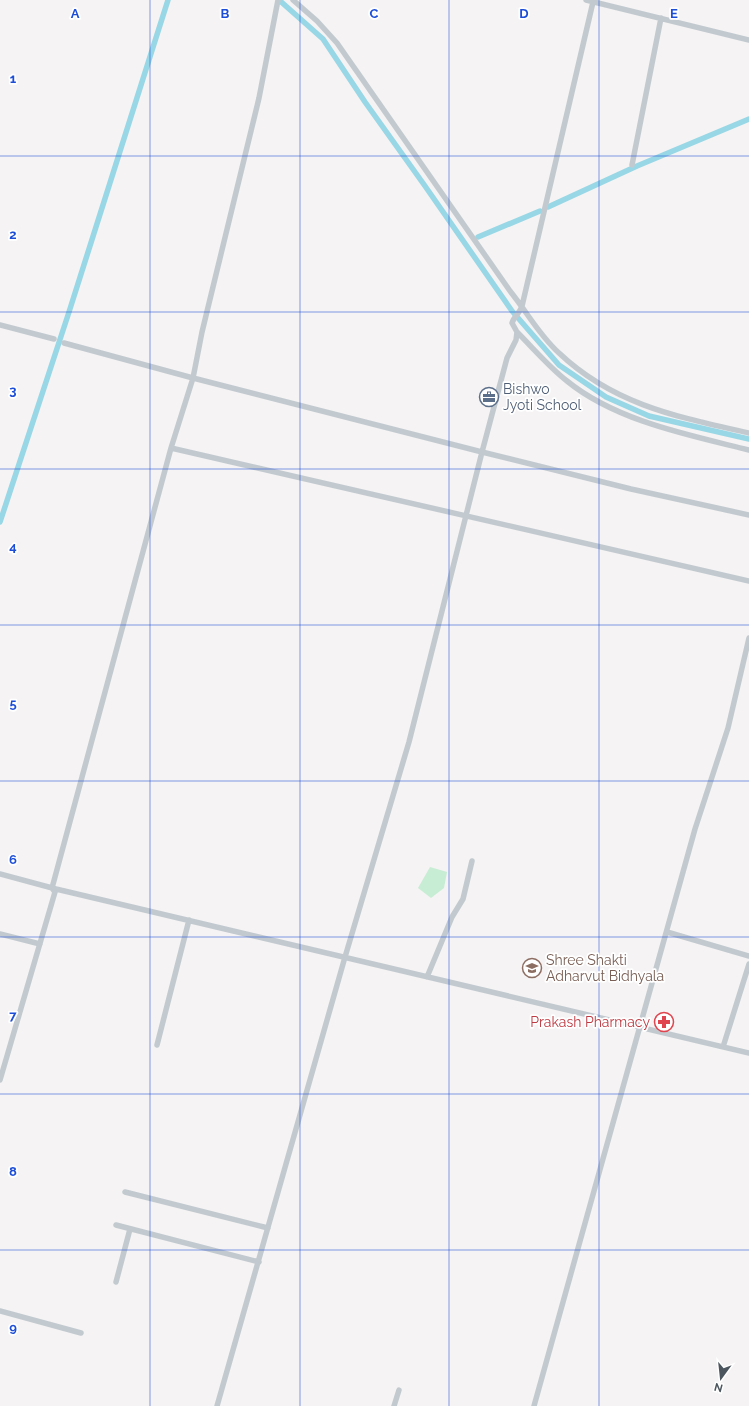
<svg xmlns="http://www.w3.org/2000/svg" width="749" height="1406" viewBox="0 0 749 1406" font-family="Raleway,sans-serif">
<rect width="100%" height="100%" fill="#f5f3f3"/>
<path fill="#c7edd4" d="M430,867l17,5 -3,16 -13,10 -13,-10z"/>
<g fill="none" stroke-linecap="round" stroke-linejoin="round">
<path stroke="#98d7e5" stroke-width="5.5" d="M279,0l44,39 42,63 60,84 87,125 47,54 47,32 43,19 100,23
M548,207l89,-41 112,-47
M478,237l62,-26
M0,522l69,-210 99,-312"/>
<path stroke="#c2cad0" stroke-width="5.5" d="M293,0l24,21 20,22 173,248c17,21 29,44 49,62 55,52 119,64 190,80
M586,0l163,40
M593,2l-71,304c-2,7 -8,10 -10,17l5,9c16,16 32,35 50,49 49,40 122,54 182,69
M632,165l29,-147
M0,325l54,14
M517,332l-1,8 -9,18 -25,94 149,37 118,26
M64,343l129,35 289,74 -73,290 -64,215 -128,449
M171,448l22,-70 9,-46 57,-234 19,-98
M0,874l56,15 693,164
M667,932l82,24
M0,934l40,10
M427,977l25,-60 11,-18 9,-38
M157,1045l32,-125
M723,1047l26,-83
M0,1080l55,-188 -3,-4 119,-440 578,133
M125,1192l143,36
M116,1225l143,37
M116,1282l14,-53
M0,1311l81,22
M394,1406l5,-16
M534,1406l161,-577 33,-101 21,-90"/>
</g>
<path fill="none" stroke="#1d4ed8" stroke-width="1" stroke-opacity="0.55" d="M150,0v1406M300,0v1406M449,0v1406M599,0v1406M0,156h749M0,312h749M0,469h749M0,625h749M0,781h749M0,937h749M0,1094h749M0,1250h749"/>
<defs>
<symbol id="office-ring" viewBox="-11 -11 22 22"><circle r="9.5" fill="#fff" stroke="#5c6f8a" stroke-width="1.5"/><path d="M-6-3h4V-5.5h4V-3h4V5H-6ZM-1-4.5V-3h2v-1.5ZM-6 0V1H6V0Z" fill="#5c6f8a"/></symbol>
<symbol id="school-ring" viewBox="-11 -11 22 22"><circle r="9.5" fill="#fff" stroke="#8d6e63" stroke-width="1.5"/><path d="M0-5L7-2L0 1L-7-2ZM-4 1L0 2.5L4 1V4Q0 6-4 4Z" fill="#8d6e63"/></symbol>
<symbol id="pharmacy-ring" viewBox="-11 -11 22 22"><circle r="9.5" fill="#fff" stroke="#e0444e" stroke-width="1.5"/><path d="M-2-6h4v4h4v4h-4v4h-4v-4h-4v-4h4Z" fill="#e0444e"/></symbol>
</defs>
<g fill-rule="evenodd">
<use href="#office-ring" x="478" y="386" width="22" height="22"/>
<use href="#school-ring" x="521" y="957" width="22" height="22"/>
<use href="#pharmacy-ring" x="653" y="1011" width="22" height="22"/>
</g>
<g text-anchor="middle" stroke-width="3.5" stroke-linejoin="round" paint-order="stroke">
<g font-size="14" fill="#4e5e75" stroke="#fff" text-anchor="start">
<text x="503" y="394">Bishwo<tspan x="503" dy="16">Jyoti School</tspan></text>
</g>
<g font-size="14" fill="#785e54" stroke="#fff" text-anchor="start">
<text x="546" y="965">Shree Shakti<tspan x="546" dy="16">Adharvut Bidhyala</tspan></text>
</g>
<g font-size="14" fill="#be3a42" stroke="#fff" text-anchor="end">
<text x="650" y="1027">Prakash Pharmacy</text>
</g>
</g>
<g font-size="13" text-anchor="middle" font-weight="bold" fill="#1d4ed8" stroke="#fff" stroke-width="3.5" stroke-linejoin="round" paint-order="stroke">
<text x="75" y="18">A</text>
<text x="225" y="18">B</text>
<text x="374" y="18">C</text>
<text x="524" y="18">D</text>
<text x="674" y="18">E</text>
<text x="13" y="83">1</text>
<text x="13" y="239">2</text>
<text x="13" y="395">3</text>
<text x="13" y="551">4</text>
<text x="13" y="708">5</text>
<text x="13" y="864">6</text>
<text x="13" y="1020">7</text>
<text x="13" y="1176">8</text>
<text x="13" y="1332">9</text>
</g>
<g transform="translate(721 1378) rotate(195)" stroke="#ffffff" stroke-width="3" paint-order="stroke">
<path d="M0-3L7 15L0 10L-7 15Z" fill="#4c565f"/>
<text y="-6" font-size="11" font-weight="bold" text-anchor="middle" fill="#4c565f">N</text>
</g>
</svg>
